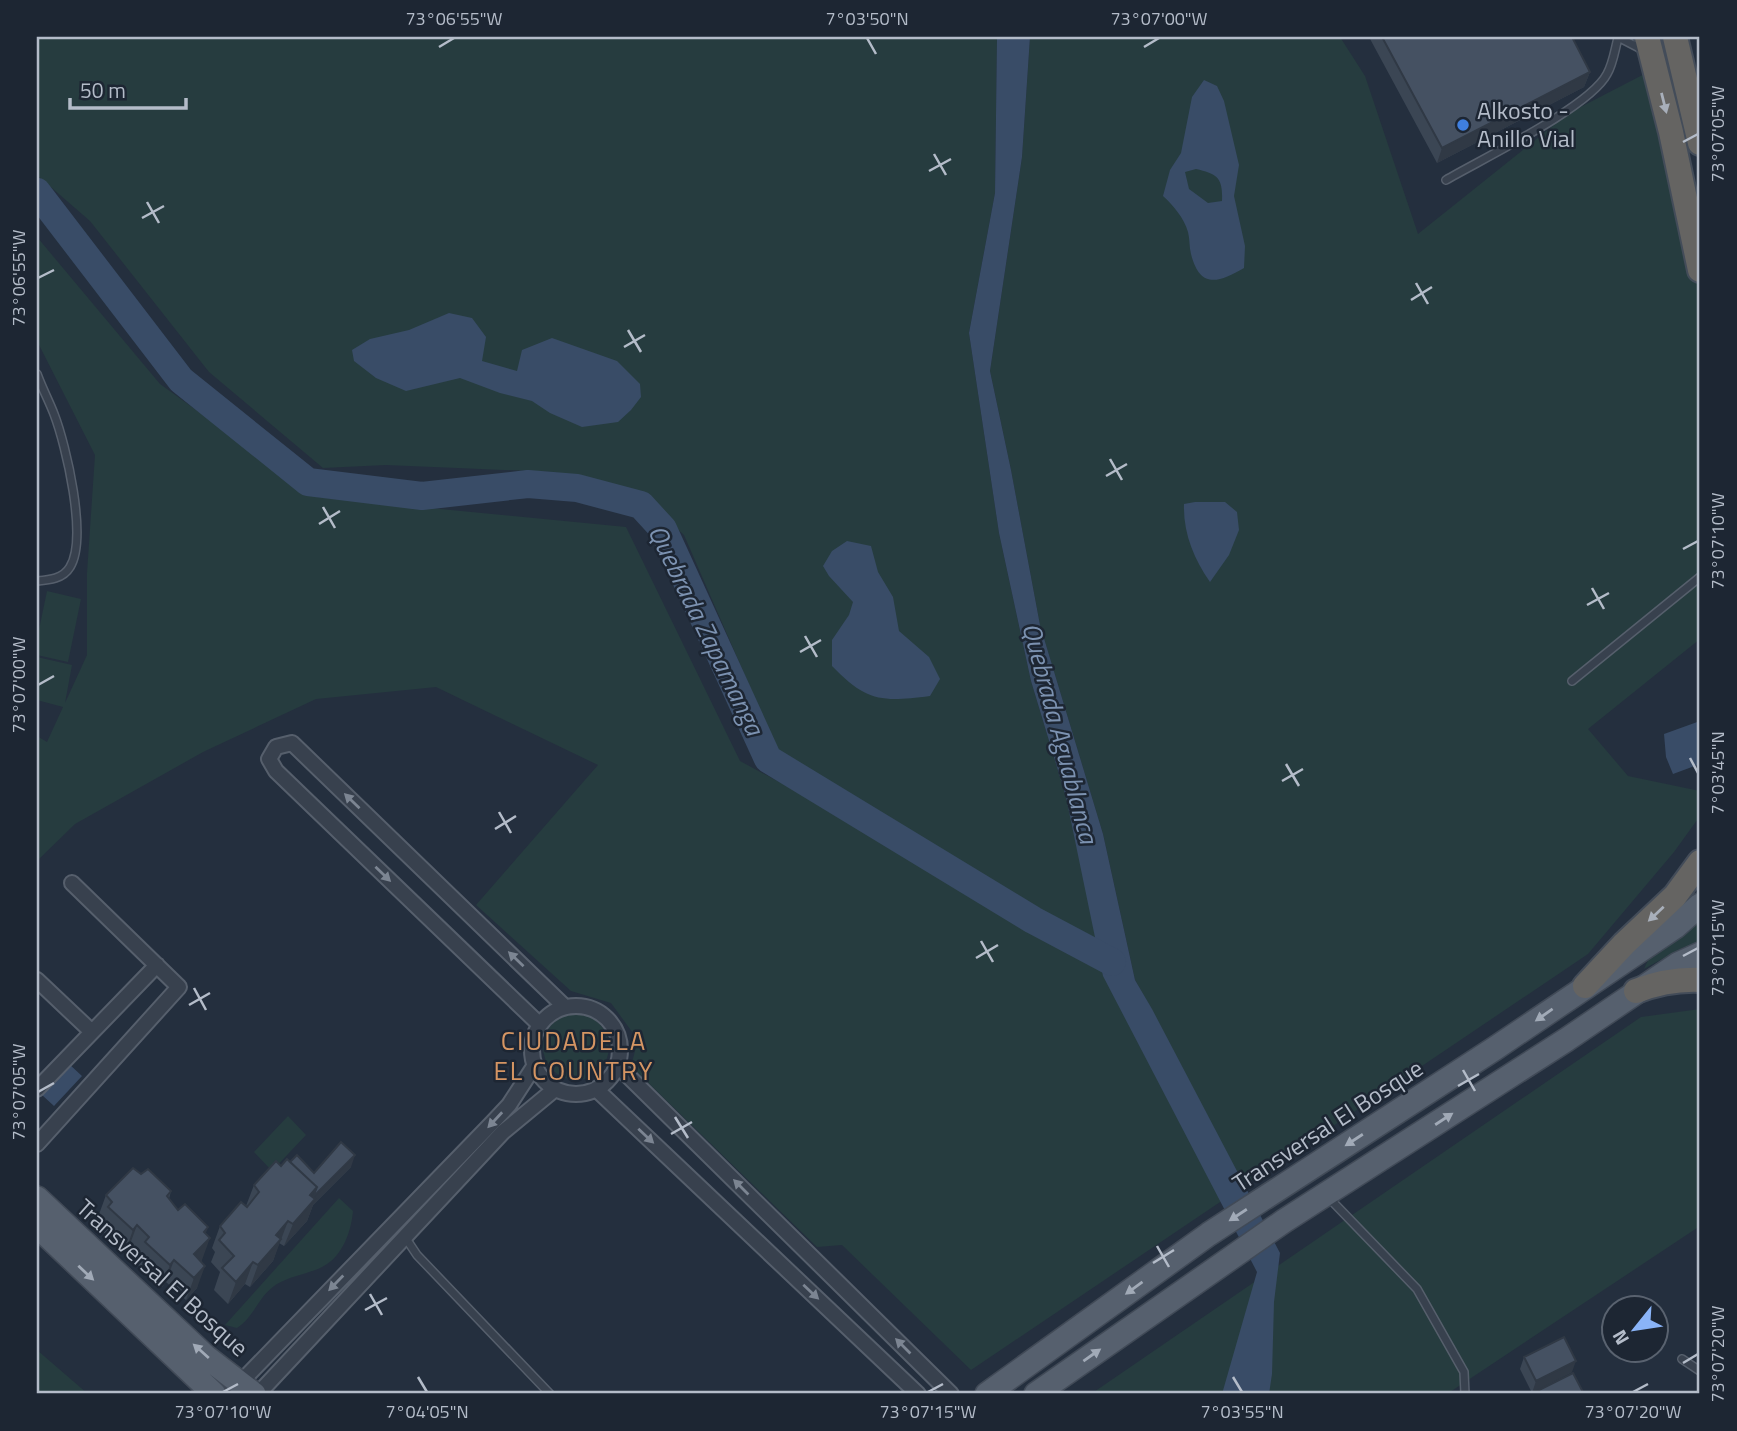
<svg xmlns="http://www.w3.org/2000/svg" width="1737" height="1431" viewBox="0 0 1737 1431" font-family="'Titillium Web',sans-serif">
<rect width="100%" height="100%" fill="#242f3e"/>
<path fill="#263c3f" d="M37,37h960l-2,156 -26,140 30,200 32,148 35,116 33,152 -48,-20 47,26 50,48 -13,-23 -32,-146 -63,-209 -29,-155 -21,-99 32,-214 8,-120h310l25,39 53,158 151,-121 89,-46 42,192v380l-112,90 40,47 72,15v25l-26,36 -86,102 -617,416 -129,-125 -25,2 -186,-181 7,-26 -27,-37 -40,-12 -95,-86 122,-140 -162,-78 -120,12 -113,53 -128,72 -38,37v-125l10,6 16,-35 -26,-7v-43l35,8 -7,38 22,-48v-82l8,-118 -58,-114v-104l123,147 157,113 309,30 114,234 287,154 -248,-161 -95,-219 -46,-43 -84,-20 -168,-7 -63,3 -114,-96 -119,-151 -53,-46z
M47,591l34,8 -13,63 -31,-7v-16z
M1700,919v23l-18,6 -38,21 6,-13z
M1700,1009v217l-253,168h-356l550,-377z
M543 1047a33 33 0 1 1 66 0a33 33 0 1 1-66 0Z
M288,1116l18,19 -34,36 -18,-19z
M339,1198l14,13c-2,23 -12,49 -35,58 -13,5 -29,8 -41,15 -19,12 -22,32 -40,44l-12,-3z
M37,1350l51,44h-51z"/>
<path fill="#394c67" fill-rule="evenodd" d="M997,37h33l-8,120 -32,214 21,99 29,155 63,209 32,146 17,29 128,244 -6,49 -2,72 -3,20h-47l35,-122 -154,-296 -37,-179 -35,-116 -32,-148 -30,-200 26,-140z
M1204,80l13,6 7,15 15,64 -5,31 11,50 -1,22c-26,15 -44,21 -53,-14 -2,-7 -1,-15 -3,-22 -4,-14 -15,-27 -25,-36l7,-26 11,-17 11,-56zM1196,169c21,5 27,8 26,32l-14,2 -19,-14 -4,-17z
M449,313l23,5 14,19 -4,24 35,10 5,-21 30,-12 65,23 23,23 1,13 -10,13 -13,12 -36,5 -32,-14 -18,-12 -32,-8 -40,-15 -54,13 -30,-13 -22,-17 -2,-11 18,-11 39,-9z
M1195,502h30l12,10 2,18 -10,25 -19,27c-16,-23 -27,-49 -26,-78z
M847,541l24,5 7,26 15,25 6,34 30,26 11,22 -10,17c-49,6 -63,6 -98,-30v-26l17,-25 4,-13 -24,-26 -6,-10 9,-15z
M1700,721v43l-27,10 -7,-17 -2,-23z
M69,1064l13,12 -28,30 -12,-11z"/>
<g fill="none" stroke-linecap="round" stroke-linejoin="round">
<path stroke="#394c67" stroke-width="28" d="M37,192l144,188 127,102 114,14 106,-12 49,4 64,17 22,24 105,230 265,161 79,42"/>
<defs>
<path id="service" d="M1618,37l27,14
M1446,180c36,-21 144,-73 161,-106 6,-10 8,-25 11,-36
M37,374c5,14 12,27 17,40 12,31 34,124 16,153 -7,12 -21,13 -33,14
M1572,681l128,-104
M1329,1198l88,91 47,83 1,22
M405,1237l12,18 133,139
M1682,1359l18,12"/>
<path id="minor" d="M37,980l55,52
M532 1050a44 44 0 1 1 88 0a44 44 0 1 1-88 0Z
M539,1024l-263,-253 -7,-12 7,-12 16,-4 273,264
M617,1065l334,329
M37,1089l120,-124
M596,1089l322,305
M37,1144l142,-157 -107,-104
M240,1383l253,-261 16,-17 26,-40
M258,1394l245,-262 52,-43"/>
<path id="primary" d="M37,1198l168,158 49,38
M37,1226l177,168
M987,1394l222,-160 285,-185 181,-122 25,-22
M1036,1394l248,-173 282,-181 112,-76 22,-10"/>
<path id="trunk" d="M1647,37l24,95 29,138
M1675,37l25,106
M1585,986l39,-42 51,-48 25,-34
M1636,991c21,-8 42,-12 64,-11"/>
</defs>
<use href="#service" stroke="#565f6c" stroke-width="10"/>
<use href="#minor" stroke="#565f6c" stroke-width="18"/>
<use href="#primary" stroke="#414a57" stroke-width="26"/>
<use href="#trunk" stroke="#434c59" stroke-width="28"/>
<use href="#service" stroke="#38414e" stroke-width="7"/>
<use href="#minor" stroke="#38414e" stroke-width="14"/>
<use href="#primary" stroke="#56606e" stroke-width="23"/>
<use href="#trunk" stroke="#656462" stroke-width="24"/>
</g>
<path fill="#3b4654" d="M1369,37h203l18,35 -6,15 -147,76z
M290,1162l24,11 37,-6 -38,38 -6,16 -23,25 -5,-3 -6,18 -23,26 -5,-3 -17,20 -14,-14 6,-18 -9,-10 4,-10 -3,-4 8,-22 26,-20 8,-21 27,-19z
M141,1174l30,17 -2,8 9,11 28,24 -9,54 -11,12 -20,-18 -4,5 -25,-23 2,-6 -10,-11 -4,5 -25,-23 2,-7 -4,-5 8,-22z
M1524,1357l48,15 -40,21 -12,-24z"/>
<path fill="#303945" d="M1590,72l-6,15 -147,76 5,-15z
M355,1155l-4,12 -38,38 -6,16 -23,25 9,-22 17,-29 7,-8z
M288,1221l-15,40 -23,26 8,-22 18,-30z
M137,1225l-8,22 -4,5 8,-22z
M208,1227l-7,20 9,-9 -8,22 -13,13 -2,-1 17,-40z
M174,1260l-8,22 -4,5 8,-22z
M253,1262l-8,22 -17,20 8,-22z
M205,1266l-8,22 -11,12 8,-22z
M1576,1361l-4,11 -40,21 4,-12z"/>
<path fill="#455162" stroke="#303945" stroke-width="2" d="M1382,37h190l18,35 -148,76z
M341,1142l14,13 -42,42 4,-10 -27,-25 7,-7 17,18z
M287,1159l30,28 -7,8 5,4 -22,25 -5,-3 -12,14 5,4 -23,26 -5,-3 -17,20 -14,-14 12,-12 -15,-16 6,-7 -5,-7 21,-24 6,5 12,-15 -5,-7 22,-24 5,5z
M133,1168l8,6 7,-5 23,22 -4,5 11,14 7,-6 23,23 -4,5 6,6 -16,16 11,12 -11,12 -20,-18 -4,5 -25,-23 4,-5 -12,-12 -4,5 -25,-23 4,-5 -6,-7z
M1564,1337l12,24 -40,20 -12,-24z
M1573,1373l11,21h-53z"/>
<defs><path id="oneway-solid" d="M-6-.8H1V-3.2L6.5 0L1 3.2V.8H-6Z" transform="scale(1.75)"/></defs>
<g fill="#a8afba">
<use href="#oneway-solid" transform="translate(1664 103) rotate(76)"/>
<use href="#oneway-solid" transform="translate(1656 914) rotate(137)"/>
</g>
<g fill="#7c8592">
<use href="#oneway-solid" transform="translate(352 801) rotate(-136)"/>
<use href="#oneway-solid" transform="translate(383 874) rotate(44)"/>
<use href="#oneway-solid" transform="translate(516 959) rotate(-136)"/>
<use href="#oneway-solid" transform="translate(495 1120) rotate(133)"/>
<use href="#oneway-solid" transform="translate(646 1136) rotate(43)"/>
<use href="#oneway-solid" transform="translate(741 1187) rotate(-135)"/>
<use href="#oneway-solid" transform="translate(336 1283) rotate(134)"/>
<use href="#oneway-solid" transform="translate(811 1292) rotate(43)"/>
<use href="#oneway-solid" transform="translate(903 1346) rotate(-135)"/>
</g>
<g fill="#a1aab7">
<use href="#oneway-solid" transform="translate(1544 1015) rotate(145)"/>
<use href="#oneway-solid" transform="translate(1444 1119) rotate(-33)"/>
<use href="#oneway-solid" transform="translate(1354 1140) rotate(147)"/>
<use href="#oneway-solid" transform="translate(1238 1215) rotate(147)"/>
<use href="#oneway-solid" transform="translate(86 1273) rotate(43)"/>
<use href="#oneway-solid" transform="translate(1134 1288) rotate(144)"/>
<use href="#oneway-solid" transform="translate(201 1351) rotate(-138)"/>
<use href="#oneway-solid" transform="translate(1092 1355) rotate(-35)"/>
</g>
<path fill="none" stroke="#b4bcc9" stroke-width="2.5" d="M867,38l9,16M439,47l15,-9M1144,47l15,-9M1683,142l15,-8M934,154l12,21M929,171l22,-12M147,202l12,21M142,218l22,-12M38,278l16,-8M1416,283l12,21M1411,300l21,-13M628,330l13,22M624,347l21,-12M1110,459l12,21M1106,476l21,-12M323,507l12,21M319,524l21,-13M1683,549l15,-8M1592,588l12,21M1587,605l22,-12M805,636l12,21M800,652l21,-12M38,685l16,-9M1690,758l8,15M1286,764l13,22M1282,781l21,-12M499,812l12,21M495,829l21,-13M981,941l12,21M1683,956l15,-8M976,958l22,-13M194,988l12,22M189,1005l21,-12M1463,1070l12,21M1458,1086l21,-12M38,1092l16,-9M675,1117l13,21M671,1134l21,-12M1157,1246l12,21M1153,1263l21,-13M370,1294l12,21M365,1310l22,-12M1683,1363l15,-9M418,1377l9,15M1233,1377l9,15M223,1392l15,-8M928,1392l15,-8M1633,1392l15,-8"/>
<circle fill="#3f7fe0" stroke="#1d2633" stroke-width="2.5" cx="1463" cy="125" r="7"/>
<g text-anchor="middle" stroke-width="5" stroke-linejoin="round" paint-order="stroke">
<g font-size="24" fill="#b4bcc9" stroke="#1d2633" text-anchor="start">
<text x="1477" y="119">Alkosto -<tspan x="1477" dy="28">Anillo Vial</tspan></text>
</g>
<g font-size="24" fill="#b4bcc9" stroke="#1d2633">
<text transform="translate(1328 1126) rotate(-33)" y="8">Transversal El Bosque</text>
<text transform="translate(162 1278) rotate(42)" y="8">Transversal El Bosque</text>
</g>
<g font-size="26" font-style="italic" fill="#7c92b1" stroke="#1d2633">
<text transform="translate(706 630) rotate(64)" y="9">Quebrada Zapamanga</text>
<text transform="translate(1060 733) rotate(75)" y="9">Quebrada Aguablanca</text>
</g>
<g font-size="26" letter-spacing="2" fill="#d59563" stroke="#1d2633">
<text x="574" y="1050">CIUDADELA<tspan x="574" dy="30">EL COUNTRY</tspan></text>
</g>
</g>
<rect width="1737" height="1431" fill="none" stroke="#1d2633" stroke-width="77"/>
<g transform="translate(1635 1329) rotate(240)"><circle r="33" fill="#1d2633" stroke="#59626f" stroke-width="2"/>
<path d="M0-5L12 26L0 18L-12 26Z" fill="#8ab4f8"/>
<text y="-10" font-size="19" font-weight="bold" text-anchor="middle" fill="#b4bcc9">N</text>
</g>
<path d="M70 98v10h116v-10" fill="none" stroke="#b4bcc9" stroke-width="3.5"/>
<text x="80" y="98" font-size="21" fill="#b4bcc9" stroke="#1d2633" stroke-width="5" paint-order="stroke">50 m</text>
<rect x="38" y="38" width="1660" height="1354" fill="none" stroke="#b4bcc9" stroke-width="2.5"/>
<g font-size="18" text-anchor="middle" fill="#b4bcc9">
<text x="454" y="25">73°06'55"W</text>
<text x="867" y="25">7°03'50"N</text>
<text x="1159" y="25">73°07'00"W</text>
<text transform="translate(1718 134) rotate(-90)" y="6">73°07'05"W</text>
<text transform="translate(19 278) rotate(-90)" y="6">73°06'55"W</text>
<text transform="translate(1718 541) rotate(-90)" y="6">73°07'10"W</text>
<text transform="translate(19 685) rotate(-90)" y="6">73°07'00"W</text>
<text transform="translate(1718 773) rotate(-90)" y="6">7°03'45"N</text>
<text transform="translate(1718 948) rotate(-90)" y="6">73°07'15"W</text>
<text transform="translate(19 1092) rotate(-90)" y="6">73°07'05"W</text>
<text transform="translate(1718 1354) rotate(-90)" y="6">73°07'20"W</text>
<text x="223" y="1418">73°07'10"W</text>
<text x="427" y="1418">7°04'05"N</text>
<text x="928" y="1418">73°07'15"W</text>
<text x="1242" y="1418">7°03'55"N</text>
<text x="1633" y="1418">73°07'20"W</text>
</g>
</svg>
